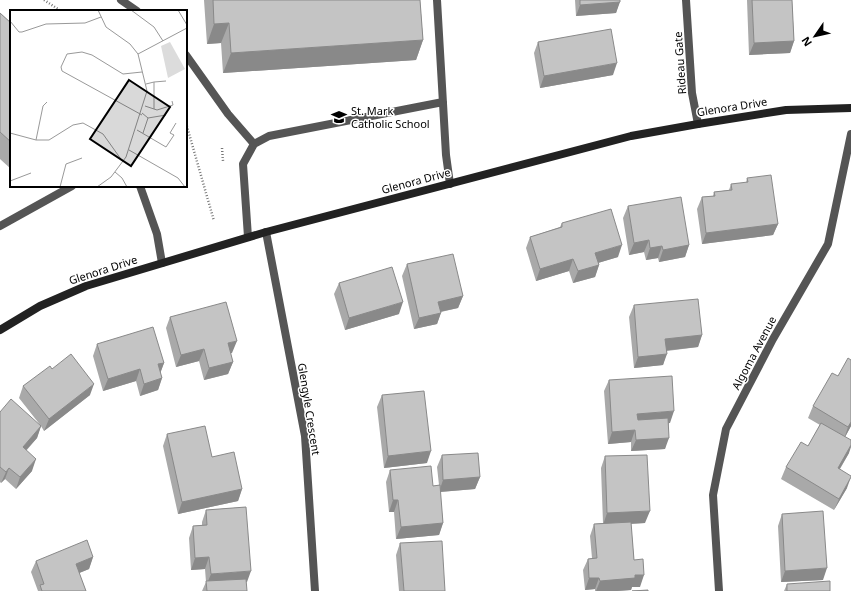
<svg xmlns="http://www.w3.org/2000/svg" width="851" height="591" viewBox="0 0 851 591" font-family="'Noto Sans',sans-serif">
<rect width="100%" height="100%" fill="#fff"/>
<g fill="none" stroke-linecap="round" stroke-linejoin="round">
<path stroke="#777" stroke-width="2.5" stroke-dasharray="1 2" stroke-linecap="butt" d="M44,0l17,11
M186,123l28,98
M222,148l1,13"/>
<path stroke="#555" stroke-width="8" d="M121,0l16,11
M437,0l9,155 4,29
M186,55l42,59 26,30
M140,186l17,48 5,29
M0,226l72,-40
M248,237l-5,-73 11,-20 15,-8 174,-34"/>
<path stroke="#555" stroke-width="8" d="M686,0l6,93 6,31
M266,232l39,204 10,155
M719,591l-6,-96 13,-66 47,-90 55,-95 23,-110"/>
<path stroke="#222" stroke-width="8" d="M0,330l40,-24 46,-20 180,-54 365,-96 67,-12 88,-14 65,-2"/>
</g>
<path fill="#a9a9a9" d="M204,0h216l3,40 -7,20 -193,13 -2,-30 -14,1z
M575,0h45l-4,13 -40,3z
M747,0h45l2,41 -4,12 -41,2z
M0,13l11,10v146l-11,-10z
M538,42l75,33 -73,13 -6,-35z
M747,178l31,46 -5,11 -71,9 -5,-35 5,-12 11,-1 1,-4 15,-2 2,-6 15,-1z
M628,206l61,39 -4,12 -26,5 -1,-4 -12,2 -2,-8 -15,3 -6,-37z
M562,223l56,34 -20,6 1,2 -4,12 -22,6 -4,-12 -33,10 -10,-33 4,-11 30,-10z
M407,264l56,32 -5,12 -17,4 -4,12 -23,5 -12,-53z
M339,283l60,31 -54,16 -11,-36z
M634,305l68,30 -4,12 -31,4 -4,14 -29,3 -5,-51z
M170,317l62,36h-2l3,9 -5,12 -24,6 -5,-19 -23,6 -10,-39z
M97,344l67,19 -4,10 2,5 -4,12 -18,6 -4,-15 -33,10 -10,-35z
M851,360v66l-6,11 4,16 -9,16 7,19 -13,22 -53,-31 5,-12 22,-21 12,-21 -12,-7 5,-12z
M52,369l38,26 -46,36 -3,-5 -4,12 -11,13 6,20 -16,18 -11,-10 -4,4 -1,-1v-70l41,14 -22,-28 4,-12z
M609,380l61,43h-1l-4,26 -34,2v-9l-23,2 -4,-53z
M382,395l45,68 -43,5 -7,-61z
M167,434l75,55 -4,12 -60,13 -15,-68z
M442,455l38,22 -5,12 -35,3 3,31 -4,12 -43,4 -2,-27h-5l-3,-30 4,-12 43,16 6,-1 -2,-18z
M605,456l40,67 -14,1 3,36 6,27h-8l-1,3 -14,1h-22v-2l-10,1 -2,-20 5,-11 4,-1 -2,-22 4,-12 9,-1 -2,-55z
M246,507l-39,84h-5l4,-9 -1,-13 -14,1 -2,-32 4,-12 9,-1v-3l4,-12z
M782,514l41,66 -42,2 -3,-56z
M400,543l45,48h-46l-3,-36z
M93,557l-4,12 -10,4 7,18h-48l-7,-19 5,-11z
M787,584l43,7h-46z"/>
<path fill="#898989" d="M620,2l-4,11 -40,3 4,-11z
M229,23l-8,20 -14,1 7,-20z
M423,40l-7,20 -193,13 8,-20z
M794,41l-4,12 -41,2 5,-12z
M617,63l-4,12 -73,13 4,-12z
M778,224l-5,11 -71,9 4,-11z
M649,240l-5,12 -15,3 5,-12z
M622,245l-4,12 -27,8 4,-12z
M689,245l-4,12 -26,5 4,-12z
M662,246l-4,12 -12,2 4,-12z
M573,259l-4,12 -33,10 4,-12z
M599,265l-4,12 -22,6 5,-12z
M463,296l-5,12 -24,5 4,-11z
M403,302l-4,12 -54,16 4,-12z
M441,313l-4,11 -23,5 5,-11z
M702,335l-4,12 -37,4 4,-12z
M237,341l-5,12 -9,2 5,-12z
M204,349l-5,12 -23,6 5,-12z
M667,354l-4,11 -29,3 4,-11z
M233,362l-5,12 -24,6 5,-12z
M164,363l-4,11 -2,-10z
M140,369l-4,12 -33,10 5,-12z
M162,378l-4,12 -18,6 4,-12z
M94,384l-4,11 -46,36 5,-12z
M674,411l-4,12 -37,3 4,-12z
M851,422v4l-7,13 4,-12z
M41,426l-4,12 -19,21 5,-12z
M635,430l-4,12 -23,2 4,-12z
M669,438l-4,11 -34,2 5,-11z
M851,445v2l-2,6 -16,27 5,-12z
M431,451l-4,12 -43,5 4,-12z
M36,459l-4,12 -16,18 4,-12z
M9,468l-4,11 -4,4 5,-11z
M480,477l-5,12 -36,3 4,-12z
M851,477l-4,11 -13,22 5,-11z
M242,489l-4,12 -60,13 4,-12z
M393,500h5l-4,12h-5z
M650,511l-5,12 -42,2 4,-12z
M443,523l-4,12 -43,4 5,-12z
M93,557l-4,12 -17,7 4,-12z
M209,557l-4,12 -14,1 4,-12z
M827,568l-4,12 -42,2 4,-11z
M251,571l-4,11 -41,4 5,-12z
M635,575h9l-4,12h-8l-1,3 -14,1h-21l4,-10z
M589,578h10l-4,11 -10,1z"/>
<path fill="#c4c4c4" stroke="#898989" d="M213,0h207l3,40 -192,13 -2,-30 -15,1z
M580,0h40v2l-40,3z
M752,0h40l2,41 -40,2z
M0,13l11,10v119l-11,-10z
M611,29l6,34 -73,13 -6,-34z
M771,175l7,49 -72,9 -4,-36 13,-1 -1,-4 18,-2 -1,-6 17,-2 -1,-4z
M681,197l8,48 -26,5 -1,-4 -12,2 -1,-8 -15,3 -6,-37z
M611,209l11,36 -27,8 4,12 -21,6 -5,-12 -33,10 -10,-32 32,-10v-4z
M453,254l10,42 -25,6 3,11 -22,5 -12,-54z
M392,267l11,35 -54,16 -10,-35z
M698,299l4,36 -37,4 2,15 -29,3 -4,-52z
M226,302l11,39 -9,2 5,19 -24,6 -5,-19 -23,6 -11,-38z
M153,327l11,36 -6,1 4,14 -18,6 -4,-15 -32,10 -11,-35z
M71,354l23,30 -45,35 -26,-33 27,-20 2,3z
M848,358l3,2v62l-3,5 -35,-21 19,-33 6,3z
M672,376l2,35 -37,3 1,6 30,-2 1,20 -33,2 -1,-10 -23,2 -3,-52z
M424,391l7,60 -43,5 -6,-61z
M11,399l30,27 -18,21 13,12 -16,18 -11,-9 -3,4 -6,-5v-55z
M821,423l30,17v5l-13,23 13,8v1l-12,22 -53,-32 15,-25 7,4z
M205,426l7,31 22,-5 8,37 -60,13 -15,-68z
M478,453l2,24 -37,3 -1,-25z
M647,455l3,56 -43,2 -2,-57z
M431,466l2,20 7,-1 3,38 -42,4 -3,-27h-5l-3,-30z
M246,507l5,64 -40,3 -2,-17 -14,1 -2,-32 14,-1 -1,-15z
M823,511l4,57 -42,3 -3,-57z
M631,522l3,38 9,-1 1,16h-9v3l-35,3 -1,-3h-10l-1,-19 9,-1 -3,-34z
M87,540l6,17 -17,7 10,27h-44l-2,-6 4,-1 -8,-23z
M442,541l3,50h-41l-4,-48z
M246,579l1,12h-40l-1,-10z
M830,581v10h-43v-7z
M648,590v1h-16z"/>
<defs>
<symbol id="school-bare" viewBox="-9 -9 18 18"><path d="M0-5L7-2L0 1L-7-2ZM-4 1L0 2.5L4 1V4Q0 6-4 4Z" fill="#000" stroke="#fff" stroke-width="2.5" paint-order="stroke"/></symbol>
</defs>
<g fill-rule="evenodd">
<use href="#school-bare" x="328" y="106" width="22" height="22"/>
</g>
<g text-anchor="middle" stroke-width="3" stroke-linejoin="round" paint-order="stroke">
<g font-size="11" fill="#000" stroke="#fff">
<text transform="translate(680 63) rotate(-94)" y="4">Rideau Gate</text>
<text transform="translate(732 107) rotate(-9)" y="4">Glenora Drive</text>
<text transform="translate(416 181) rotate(-15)" y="4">Glenora Drive</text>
<text transform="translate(103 270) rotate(-18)" y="4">Glenora Drive</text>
<text transform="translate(754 353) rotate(-62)" y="4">Algoma Avenue</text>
<text transform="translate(309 409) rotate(81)" y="4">Glengyle Crescent</text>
</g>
<g font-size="11" fill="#000" stroke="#fff" text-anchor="start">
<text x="351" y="115">St. Mark<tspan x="351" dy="13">Catholic School</tspan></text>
</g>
</g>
<g transform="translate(10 10)">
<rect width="177" height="177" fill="#fff"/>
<path d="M160,32l15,27 -17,9 -7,-32z" fill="#dcdcdc"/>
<path fill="none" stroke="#999" stroke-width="1" d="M121,0l23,17 9,14M168,0l9,15M0,11l9,11h3l24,-8 39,-1 16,-6M128,44l49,-26M144,72l12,-1M136,74l8,-2v27M135,96l12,4 16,-5 -1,-4M132,103l6,5 -5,15M132,105l-80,-44 -1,-4 6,-13 15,-2 10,3 31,19 19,-2M138,108l18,-3M127,120l29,17 8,-12 -4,-2 6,-10M0,123l26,7h13l24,-15 10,-2 20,11 20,28M26,130l7,-34 4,-4M119,140l49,28 7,9M105,162l7,6 5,9M0,171l21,-8M50,177l6,-23 16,-6M87,177l14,-10 15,-20 21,-66 -9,-37 -8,-10 -24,-17 -8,-17"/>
<path fill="#000" fill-opacity="0.15" stroke="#000" stroke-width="2" d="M119,70l41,27 -39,59 -41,-27z"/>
<rect width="177" height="177" fill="none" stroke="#000" stroke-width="2"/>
</g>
<g transform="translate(815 36) rotate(236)" stroke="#ffffff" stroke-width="3" paint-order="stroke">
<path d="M0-3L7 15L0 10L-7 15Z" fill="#000000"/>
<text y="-6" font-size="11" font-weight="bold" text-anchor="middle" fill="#000000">N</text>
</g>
</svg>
